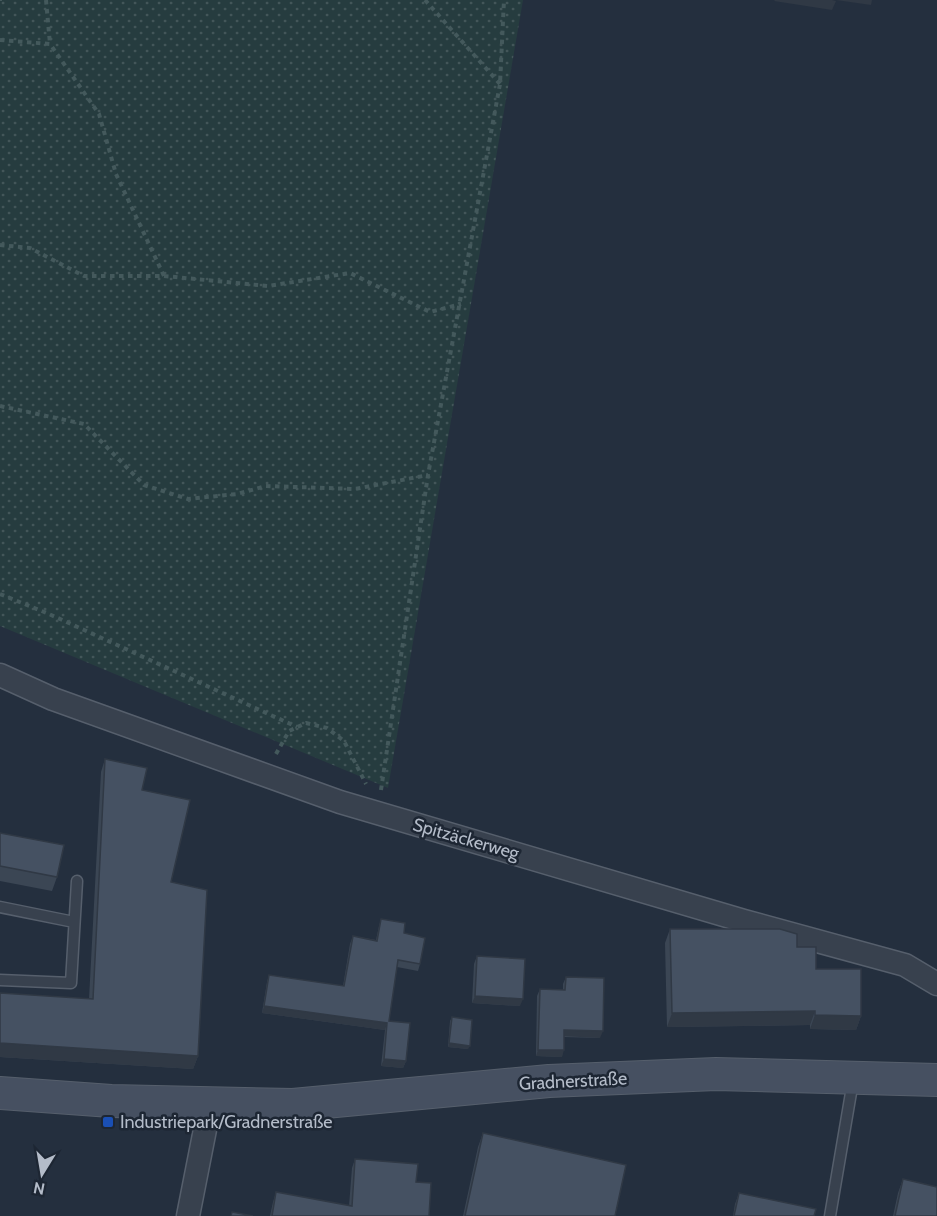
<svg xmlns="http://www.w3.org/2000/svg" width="937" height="1216" viewBox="0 0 937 1216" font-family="Cabin,sans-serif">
<defs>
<pattern id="green-dots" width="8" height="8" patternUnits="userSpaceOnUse" patternTransform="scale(1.5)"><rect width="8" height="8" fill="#263c3f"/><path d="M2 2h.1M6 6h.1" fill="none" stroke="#435659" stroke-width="1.8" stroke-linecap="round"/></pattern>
</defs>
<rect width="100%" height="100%" fill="#242f3e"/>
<path fill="url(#green-dots)" d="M0,0h523l-135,788 -388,-162z"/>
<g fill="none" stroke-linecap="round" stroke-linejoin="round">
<defs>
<path id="lane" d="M0,907l74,15
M0,980l71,3 6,-102
M830,1216l23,-135"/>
<path id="street" d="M0,675l53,24 287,103 404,119 161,44 32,19
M188,1216l22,-112"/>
<path id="secondary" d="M0,1093l111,8 182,4 256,-24 167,-7 221,6"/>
</defs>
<use href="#lane" stroke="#565f6c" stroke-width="13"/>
<use href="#street" stroke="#565f6c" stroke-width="25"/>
<use href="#secondary" stroke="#565f6c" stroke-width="34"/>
<path stroke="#44595c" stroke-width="4" stroke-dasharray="4.5 4.5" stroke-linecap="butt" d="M46,0l4,44
M425,0l75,84
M0,1v-1
M0,40l50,4 49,70 17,60 48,102
M0,245l30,3 54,28h80l104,10 82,-13 80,39 31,-8
M0,406l84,18 60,61 44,14 49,-5 29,-8 89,3 73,-14
M0,594l49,20 248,113
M276,754l13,-23 17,-8 21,5 17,13 22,43
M381,790l47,-315 72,-391 4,-84"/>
<use href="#lane" stroke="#38414e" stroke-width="10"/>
<use href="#street" stroke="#38414e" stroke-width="22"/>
<use href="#secondary" stroke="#465061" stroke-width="32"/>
</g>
<path fill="#3b4654" d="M105,759l66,123 27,174 -5,13 -193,-12v-64l89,6 12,-227z
M0,833l57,44 -5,14 -52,-10z
M381,919l23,14 16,31 -2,7 -21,-4 -8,54 17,40 -3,7 -22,-2 4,-36 -123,-17 5,-31 2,-7 74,11 7,-42 3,-8 23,4 3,-14z
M670,929l127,18 19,22 45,47 -5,14 -46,-1v-4l-143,2 -2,-84z
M477,956l43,50 -48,-3 2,-39z
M566,977l34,61 -36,-1 -2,20 -26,-1 1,-60 3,-7 23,1v-6z
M452,1017l16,32 -20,-2 2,-26z
M483,1133l132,83h-152l15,-69z
M355,1159l61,23 13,34h-159l3,-14 3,-10 73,14 3,-38z
M903,1179l34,37h-44l5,-23z
M739,1193l75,23h-81l2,-12z"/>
<path fill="#303945" d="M775,0h57l4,1 -4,9 -58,-9z
M836,0h36l-1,5z
M475,996l48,3 -3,7 -48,-3z
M264,1006l123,17 -2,7 -123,-17z
M815,1011l-5,14 -143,2 5,-14z
M815,1015l46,1 -5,14 -46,-1z
M564,1030l39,1 -3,7 -38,-2z
M0,1043l198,13 -5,13 -193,-12z
M449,1043l21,3 -2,3 -20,-2z
M538,1050h26l-2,7 -26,-1z
M384,1059l22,2 -3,7 -22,-2z"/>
<path fill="#455162" stroke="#303945" stroke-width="1.5" d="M105,759l42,9 -5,22 48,10 -19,82 36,8 -9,166 -198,-13v-50l93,6z
M0,833l64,12 -7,32 -57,-11z
M381,919l24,4 -1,10 21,5 -5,26 -22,-4 -9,61 21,2 -4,38 -22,-2 3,-36 -123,-17 5,-31 75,11 9,-50 24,5z
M670,929h110l17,5v13h19v22h45v47l-46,-1v-4l-143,2z
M477,956l48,3 -2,40 -48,-3z
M566,977l38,1 -1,53 -39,-1v20h-26l2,-61 25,1z
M452,1017l20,3 -2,26 -21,-3z
M483,1133l143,32 -11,51h-150z
M355,1159l63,5 -2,18 15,1 -2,33h-157l4,-24 76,14z
M903,1179l34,8v29h-42z
M739,1193l77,16 -2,7h-80z
M232,1212l21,4h-22z"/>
<rect fill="#1a4fb4" stroke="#1d2633" stroke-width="2" x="102" y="1116" width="12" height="12" rx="3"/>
<g text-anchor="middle" stroke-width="5" stroke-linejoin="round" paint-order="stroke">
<g font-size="18" fill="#b4bcc9" stroke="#1d2633">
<text transform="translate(466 839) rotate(16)" y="6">Spitzäckerweg</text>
<text transform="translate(573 1081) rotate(-3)" y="6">Gradnerstraße</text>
</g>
<g font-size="18" fill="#b4bcc9" stroke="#1d2633" text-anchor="start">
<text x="120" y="1128">Industriepark/Gradnerstraße</text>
</g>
</g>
<g transform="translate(42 1174) rotate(191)" stroke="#1d2633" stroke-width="4.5" paint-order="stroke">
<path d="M0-4.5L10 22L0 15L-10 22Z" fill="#b4bcc9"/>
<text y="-9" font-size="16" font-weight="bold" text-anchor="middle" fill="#b4bcc9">N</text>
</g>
</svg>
